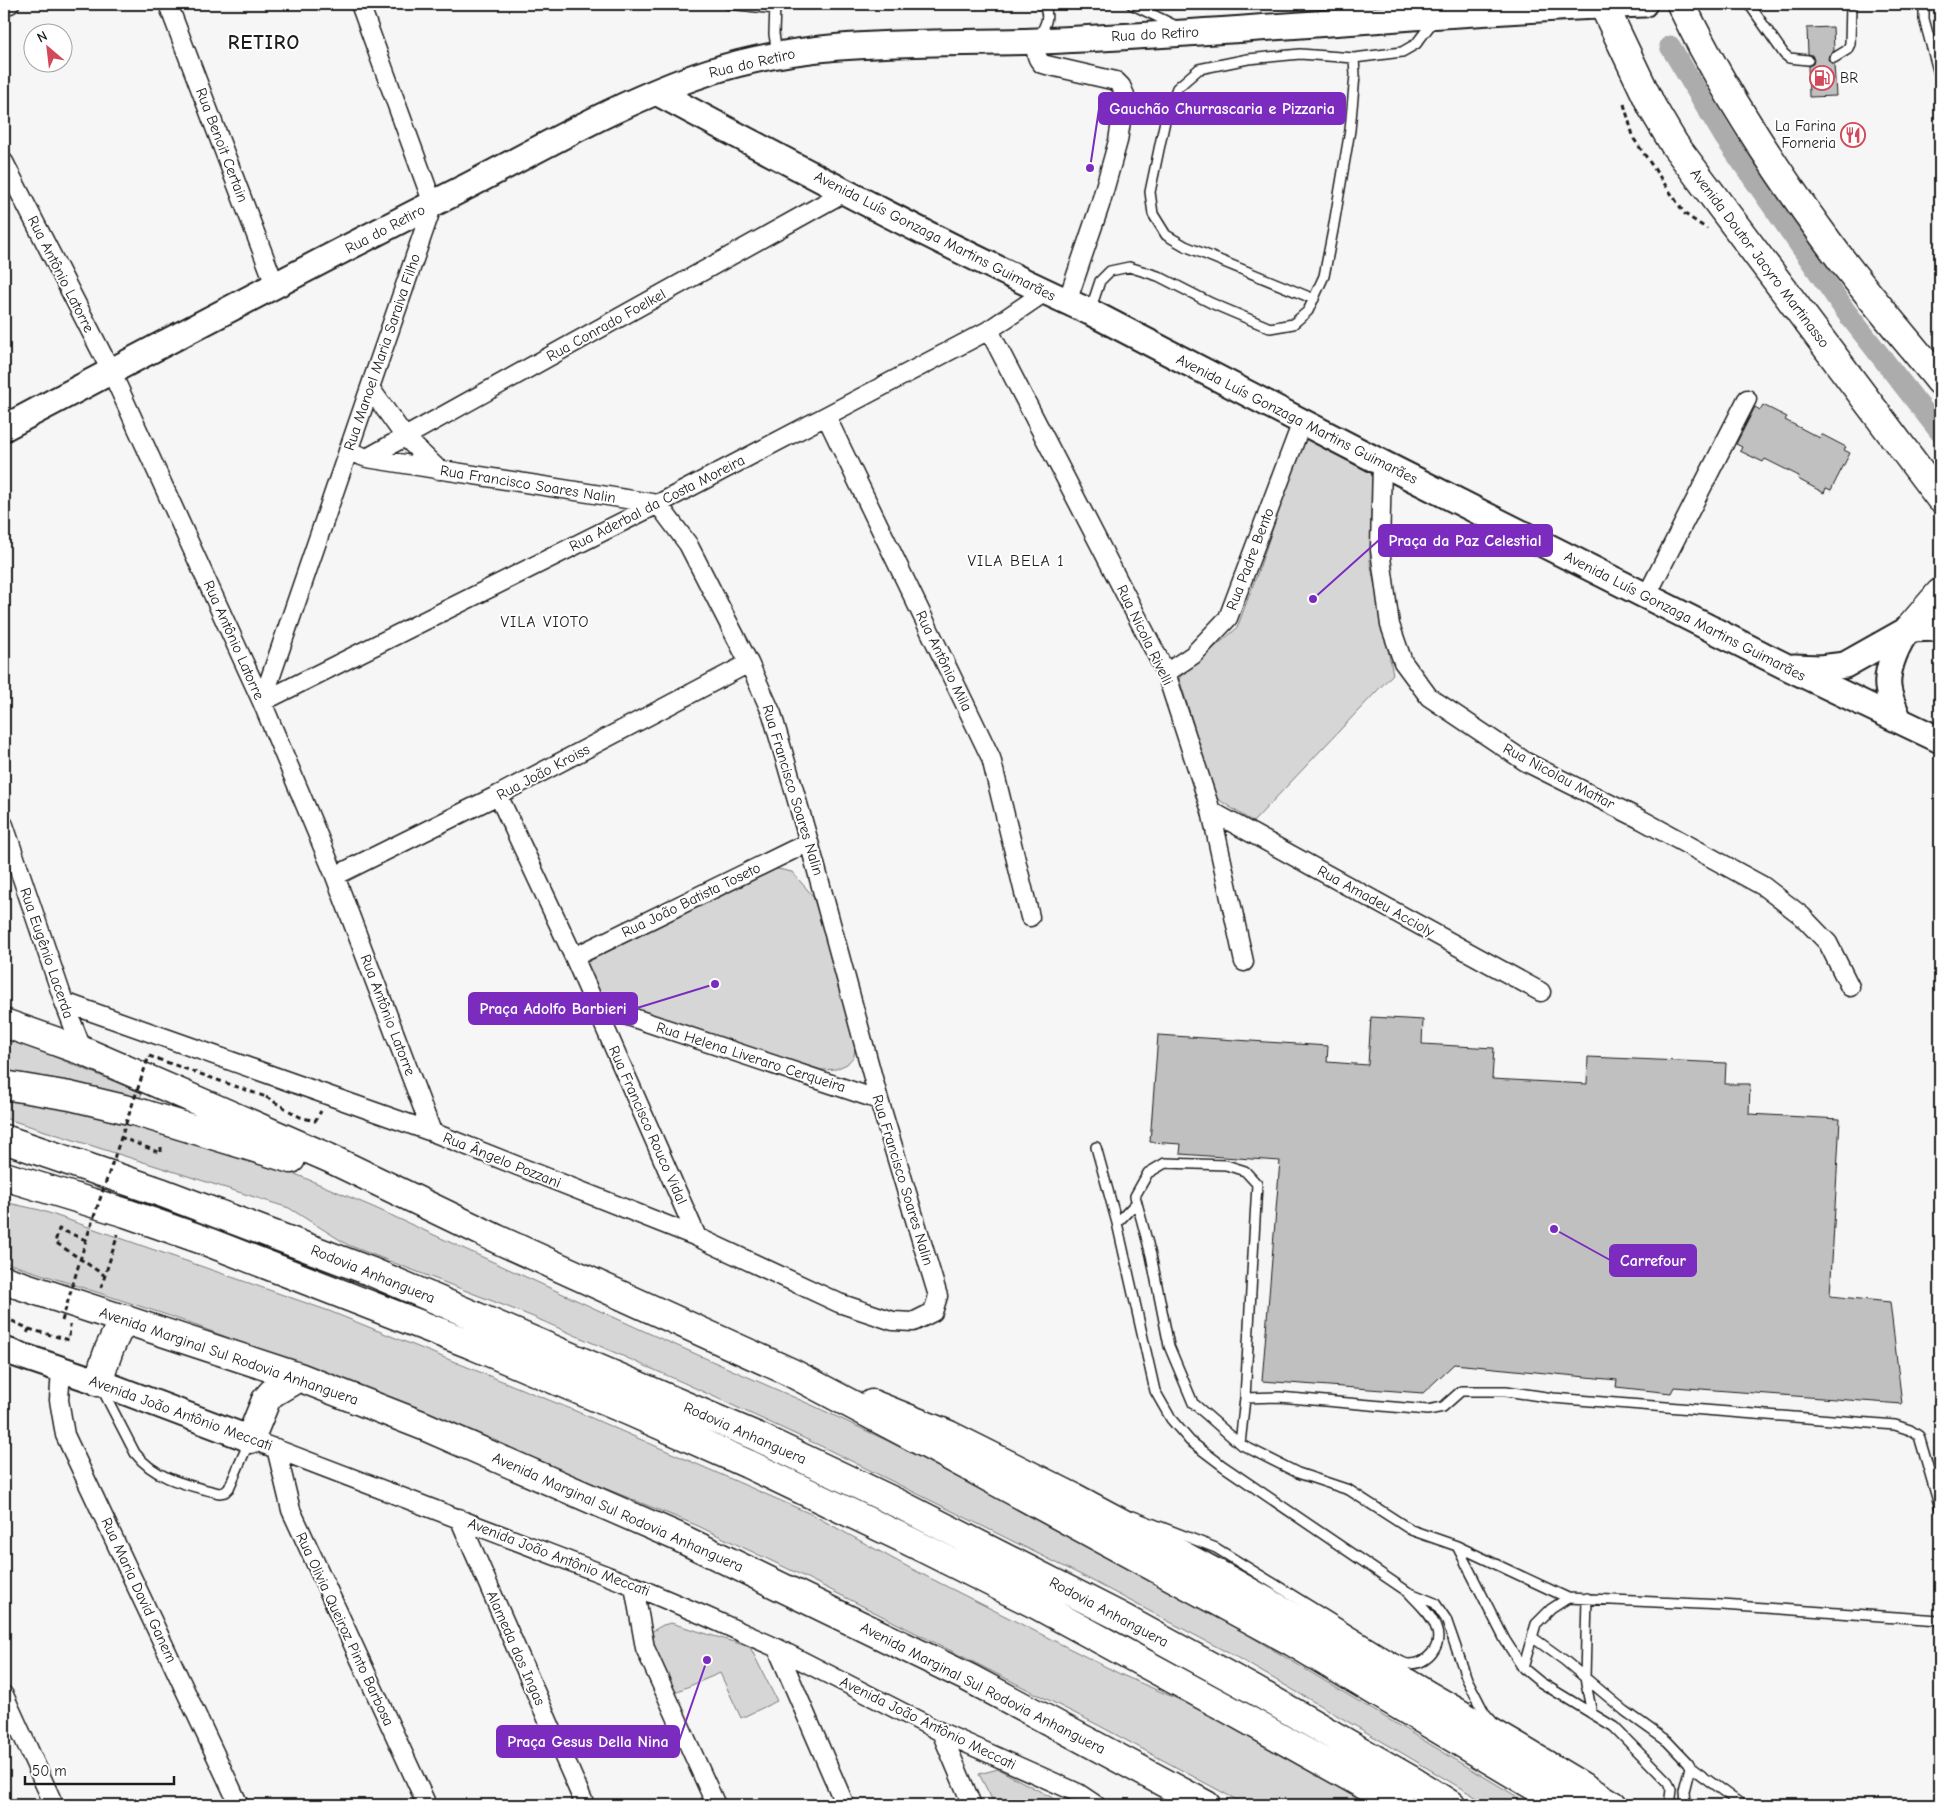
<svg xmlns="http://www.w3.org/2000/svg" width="1944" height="1809" viewBox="0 0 1944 1809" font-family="'Comic Neue',sans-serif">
<rect width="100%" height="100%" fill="#f6f6f6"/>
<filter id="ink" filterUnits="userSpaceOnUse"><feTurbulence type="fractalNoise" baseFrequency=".02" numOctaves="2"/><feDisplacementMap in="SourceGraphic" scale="10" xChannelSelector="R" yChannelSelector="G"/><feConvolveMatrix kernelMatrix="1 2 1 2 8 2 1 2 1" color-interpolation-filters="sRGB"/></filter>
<g filter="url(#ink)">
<path fill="#d6d6d6" stroke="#797979" d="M1305,432l67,41 -2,89 23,112 -140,148 -37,-24 -37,-120 58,-50 22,-59z
M778,869l14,3 21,24 38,119 5,25 -2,16 -7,8 -11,5 -14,1 -224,-68 -16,-37 186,-95z
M4,1036l138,57 -2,5 -136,-22z
M4,1095l59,11 172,45 65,25 73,31 273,125 170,75 72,34 67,35 290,157 286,172h-42l-87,-52 -164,-95 -151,-80 -262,-130 -143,-66 -151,-66 -183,-71 -59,-37 -285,-90z
M4,1202l36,8 289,101 242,98 240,105 99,54 212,107 95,41 157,89h-128l-148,-80 -299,-151 -103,-49 -432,-174 -94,-35 -166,-54z
M671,1623l79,24 27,54 -36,17 -21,-45 -47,20 -23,-49 -1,-11 14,-8z
M998,1769l68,36h-71l-16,-31z"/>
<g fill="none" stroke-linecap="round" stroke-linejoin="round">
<path stroke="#acacac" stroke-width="21" d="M1670,46l55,92 122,175 93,119"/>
</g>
<path fill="#c0c0c0" stroke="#1c1c1c" d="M1833,27l1,24 -5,4 -1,4 3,4 3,1 2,32 -27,1 -1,-31 5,-2 1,-4 -2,-5 -4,-1 -1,-26z
M1763,405l24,12 -2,3 35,18 1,-4 25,13 -2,3 6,3 -19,37 -5,-2 -2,5 -26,-14 1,-3 -34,-17 -2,3 -23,-11 2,-4 -6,-3 19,-37 5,3z
M1371,1017l52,3 -1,24 72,4 -2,31 95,5 1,-27 138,6 -1,21h25l-1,30 91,5 -10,177 60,6 12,102 -228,-17 -3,6 -55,-6 1,-7 -163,-16 -31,29 -161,-12 18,-220 -100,-7 1,-10 -31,-2 8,-107 170,11 -1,16 41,3z"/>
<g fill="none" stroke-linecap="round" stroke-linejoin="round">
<defs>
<path id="lane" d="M728,4l47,5
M775,4l-1,30 3,20
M1131,4l45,22
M1749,4l35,50 5,4 19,2
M1924,4v15l16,59
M1038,38c7,-12 13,-22 5,-34
M1834,58l13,-8 3,-6 1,-40
M1314,299l-129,-53 -19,-11 -13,-21 -3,-22 16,-76 11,-28 22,-19 49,-10 52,-5 54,4 48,-6 14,-8 19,-25
M1090,311l10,-30 10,-10 19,-4 29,9 53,27 59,25 23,-4 15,-13 16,-35 9,-46 17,-100 5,-55 -1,-17
M1096,1147l21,76 38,168 16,28 19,22 33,25 185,126 27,11 11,16 21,60 17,33 8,9
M1117,1223l19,-20
M102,1389l33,64c21,27 53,32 84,40l6,-1 4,-4 20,-46
M1245,1398l34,-1 149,13 15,-3 18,-16h45l47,7 342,27 15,5 9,6 21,72
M1240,1444l5,-46 12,-214 -12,-13 -19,-6 -61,-2 -17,10 -13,23 16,59 18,91 24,57 47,41 58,29 51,17 62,40 46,16 48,94 18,28 17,14 74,45 54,55 3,8 -2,15
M1133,1516l83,32 178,110c5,2 10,6 15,6 19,0 34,-18 27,-36 -4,-13 -17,-24 -26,-34
M1457,1546l111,52 154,7 218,15
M1587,1598l-2,80 7,36
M1532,1637l32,23 61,51 42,30 20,21 3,5 -6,24 1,14
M1523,1668l13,-44 15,-15 17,-11
M1690,1767l52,38"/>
<path id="street" d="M168,4l107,281
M4,6l6,-2
M1036,41c0,10 -1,16 6,23l74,17 5,5 4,9 -7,46 -18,64 -33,97
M4,162l107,209 151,331 73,174 97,256
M989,330l177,343 45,138 33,151
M370,388l35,49 34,33
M826,416l165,342 39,159
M367,458l478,-266
M1382,463l-2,87 10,75 13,37 26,35 97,65 116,58 121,66 39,30 26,27 22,44
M1646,597l101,-198
M1166,673l27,-18 35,-37 74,-196
M262,702l396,-198 168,-88 163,-86 56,-38
M262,702l171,-498 -73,-200
M498,795l76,162 123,280
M1211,811l330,181
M4,825l60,177 19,49
M335,876l163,-81 251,-132
M574,957l235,-115
M64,1002l368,130 265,105 142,66 54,18 20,1 20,-10 5,-16 -59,-196 -70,-258 -37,-128 -23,-51 -61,-119 -30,-40 -291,-46 -19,-7
M595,1005l284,95
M61,1369l-2,31 6,35 174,370
M250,1439l384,147 71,30 72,32 164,84 137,61 18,12
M276,1448l15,62 136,295
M459,1518l126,287
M634,1586l11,62 71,157
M777,1648l68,157
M4,1695l50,110
M941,1732l31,73"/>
<path id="secondary" d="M656,92c143,76 286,153 434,220l292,151 403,203 155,74
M4,428c151,-80 302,-160 454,-237 82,-42 165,-91 251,-119 106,-35 219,-27 328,-31 202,-8 404,-30 607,-37
M1794,667l26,1 25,-3 64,-36 31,-1
M1899,720c-4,-10 -10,-22 -11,-33 -2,-18 10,-46 21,-58
M4,1350l95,32 151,57"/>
<path id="primary" d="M1603,4l49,103 22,37 266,354
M1681,4c40,84 92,163 147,238 35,48 75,93 112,139
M1909,629l31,-36
M872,1404l77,31 124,62 148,79 90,51 207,121 95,57"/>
<path id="highway" d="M4,1023l79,28 246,107 168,81 293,133 150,79 351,190 275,164
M4,1085l66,11 67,16 154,47
M4,1139l159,54 209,79 384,164 145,69 218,111 135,74 162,93 35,22
M4,1176l122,37 77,27 267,104 161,68 117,52 161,77 128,64 193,105 170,95
M4,1280l295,97 125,49 252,110 293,142 237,127
M99,1382c5,-23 13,-43 26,-63
M250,1439l16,-39 6,-7 27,-16"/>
</defs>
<use href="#lane" stroke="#1c1c1c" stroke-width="12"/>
<use href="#street" stroke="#1c1c1c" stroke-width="21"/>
<use href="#secondary" stroke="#1c1c1c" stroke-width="29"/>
<use href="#primary" stroke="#1c1c1c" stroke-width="31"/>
<use href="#highway" stroke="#1c1c1c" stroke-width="31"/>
<path stroke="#1c1c1c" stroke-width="3" stroke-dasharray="5 4" stroke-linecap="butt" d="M1624,104l10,35 51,75 22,15
M266,1097l34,20 15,4 6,-10
M120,1137l41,16v-10
M86,1240l-27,-11 -4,13 49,33
M101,1288l17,-54
M4,1317l25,12 -3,7
M29,1329l40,11 1,-15"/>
<use href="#lane" stroke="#fff" stroke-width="9"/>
<use href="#street" stroke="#fff" stroke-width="18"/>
<use href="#secondary" stroke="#fff" stroke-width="25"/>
<use href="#primary" stroke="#fff" stroke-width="28"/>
<use href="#highway" stroke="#fff" stroke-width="28"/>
<path stroke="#1c1c1c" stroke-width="3" stroke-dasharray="5 4" stroke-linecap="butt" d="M62,1321l24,-81 63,-184 117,41"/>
</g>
</g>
<defs>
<symbol id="fuel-ring" viewBox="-11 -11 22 22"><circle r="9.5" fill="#fff" stroke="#d1495b" stroke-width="1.5"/><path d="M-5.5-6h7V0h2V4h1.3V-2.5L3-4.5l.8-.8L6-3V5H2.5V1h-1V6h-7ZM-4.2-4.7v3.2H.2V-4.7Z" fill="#d1495b"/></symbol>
<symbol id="restaurant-ring" viewBox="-11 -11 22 22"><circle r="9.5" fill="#fff" stroke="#d1495b" stroke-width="1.5"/><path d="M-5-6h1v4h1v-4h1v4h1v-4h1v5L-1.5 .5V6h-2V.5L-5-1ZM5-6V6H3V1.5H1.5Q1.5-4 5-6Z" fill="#d1495b"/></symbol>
</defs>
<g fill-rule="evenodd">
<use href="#fuel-ring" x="1808" y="64" width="28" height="28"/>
<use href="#restaurant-ring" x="1839" y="121" width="28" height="28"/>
</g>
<g text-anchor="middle" stroke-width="4" stroke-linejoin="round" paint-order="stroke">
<g font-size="15" fill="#1c1c1c" stroke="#fff">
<text transform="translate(1155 34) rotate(-3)" y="5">Rua do Retiro</text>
<text transform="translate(752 63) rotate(-13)" y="5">Rua do Retiro</text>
<text transform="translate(222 145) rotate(69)" y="5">Rua Benoit Certain</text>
<text transform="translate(385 229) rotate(-28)" y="5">Rua do Retiro</text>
<text transform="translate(935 236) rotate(27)" y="5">Avenida Luís Gonzaga Martins Guimarães</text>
<text transform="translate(1760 258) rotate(53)" y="5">Avenida Doutor Jacyro Martinasso</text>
<text transform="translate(61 274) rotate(63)" y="5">Rua Antônio Latorre</text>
<text transform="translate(606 325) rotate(-29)" y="5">Rua Conrado Foelkel</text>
<text transform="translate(382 352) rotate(-71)" y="5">Rua Manoel Maria Saraiva Filho</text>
<text transform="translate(1297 419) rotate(27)" y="5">Avenida Luís Gonzaga Martins Guimarães</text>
<text transform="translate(528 484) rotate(9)" y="5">Rua Francisco Soares Nalin</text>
<text transform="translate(657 503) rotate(-27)" y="5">Rua Aderbal da Costa Moreira</text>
<text transform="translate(1250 559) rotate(-69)" y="5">Rua Padre Bento</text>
<text transform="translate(1685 616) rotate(27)" y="5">Avenida Luís Gonzaga Martins Guimarães</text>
<text transform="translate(1145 635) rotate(64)" y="5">Rua Nicola Rivelli</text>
<text transform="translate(234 640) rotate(66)" y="5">Rua Antônio Latorre</text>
<text transform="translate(944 661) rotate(64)" y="5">Rua Antônio Mila</text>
<text transform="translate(543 772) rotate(-28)" y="5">Rua João Kroiss</text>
<text transform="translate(1559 776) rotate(28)" y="5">Rua Nicolau Mattar</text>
<text transform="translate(793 790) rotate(73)" y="5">Rua Francisco Soares Nalin</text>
<text transform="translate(691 900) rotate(-26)" y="5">Rua João Batista Toseto</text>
<text transform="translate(1376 901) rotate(29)" y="5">Rua Amadeu Accioly</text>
<text transform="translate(47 953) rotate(71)" y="5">Rua Eugênio Lacerda</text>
<text transform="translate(388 1015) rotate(69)" y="5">Rua Antônio Latorre</text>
<text transform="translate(751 1057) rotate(18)" y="5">Rua Helena Liveraro Cerqueira</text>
<text transform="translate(648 1125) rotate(66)" y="5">Rua Francisco Rouco Vidal</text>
<text transform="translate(502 1160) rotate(22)" y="5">Rua Ângelo Pozzani</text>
<text transform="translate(903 1180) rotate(73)" y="5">Rua Francisco Soares Nalin</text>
<text transform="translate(373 1274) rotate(22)" y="5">Rodovia Anhanguera</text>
<text transform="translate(229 1356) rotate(19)" y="5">Avenida Marginal Sul Rodovia Anhanguera</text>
<text transform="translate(181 1413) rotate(20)" y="5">Avenida João Antônio Meccati</text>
<text transform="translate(745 1433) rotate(24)" y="5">Rodovia Anhanguera</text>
<text transform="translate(618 1512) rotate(24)" y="5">Avenida Marginal Sul Rodovia Anhanguera</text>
<text transform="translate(559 1557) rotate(21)" y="5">Avenida João Antônio Meccati</text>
<text transform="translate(139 1590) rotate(65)" y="5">Rua Maria David Ganem</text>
<text transform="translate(1109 1612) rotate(28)" y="5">Rodovia Anhanguera</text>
<text transform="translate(345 1629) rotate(65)" y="5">Rua Olivia Queiroz Pinto Barbosa</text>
<text transform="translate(516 1648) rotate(66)" y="5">Alameda dos Ingas</text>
<text transform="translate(983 1688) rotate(27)" y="5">Avenida Marginal Sul Rodovia Anhanguera</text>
<text transform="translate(928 1723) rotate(26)" y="5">Avenida João Antônio Meccati</text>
</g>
<g font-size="15" fill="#1c1c1c" stroke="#fff" text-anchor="start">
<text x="1840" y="83">BR</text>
<text x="1836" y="131" text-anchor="end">La Farina<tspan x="1836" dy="17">Forneria</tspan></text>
</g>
<g font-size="16" letter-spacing="1" fill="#1c1c1c" stroke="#fff">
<text x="1016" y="566">VILA BELA 1</text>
<text x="545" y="627">VILA VIOTO</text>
</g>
<g font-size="20" font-weight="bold" letter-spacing="1" fill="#1c1c1c" stroke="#fff">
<text x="264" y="49">RETIRO</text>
</g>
</g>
<path fill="none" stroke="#7b2cbf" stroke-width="2" d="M1090 168L1099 109M1313 599L1379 540M715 984L637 1008M1554 1229L1610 1260M707 1660L679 1741"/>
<g fill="#7b2cbf" stroke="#fff" stroke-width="2">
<circle cx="1090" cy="168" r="5"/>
<circle cx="1313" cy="599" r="5"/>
<circle cx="715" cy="984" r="5"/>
<circle cx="1554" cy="1229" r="5"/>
<circle cx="707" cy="1660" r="5"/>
</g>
<g fill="#7b2cbf" stroke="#7b2cbf" stroke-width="2">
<rect x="1099" y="93" width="246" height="31" rx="5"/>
<rect x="1379" y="525" width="173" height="31" rx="5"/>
<rect x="469" y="993" width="168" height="31" rx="5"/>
<rect x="1610" y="1245" width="86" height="31" rx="5"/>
<rect x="497" y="1726" width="182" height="31" rx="5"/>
</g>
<g font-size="16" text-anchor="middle" font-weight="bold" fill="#fff">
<text x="1222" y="114">Gauchão Churrascaria e Pizzaria</text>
<text x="1465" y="546">Praça da Paz Celestial</text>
<text x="553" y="1014">Praça Adolfo Barbieri</text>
<text x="1653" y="1266">Carrefour</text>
<text x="588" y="1747">Praça Gesus Della Nina</text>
</g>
<rect width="1944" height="1809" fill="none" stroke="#fff" stroke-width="20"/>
<rect x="10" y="10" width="1924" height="1789" fill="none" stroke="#1c1c1c" stroke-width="2" filter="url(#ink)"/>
<g transform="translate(48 48) rotate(332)"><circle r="24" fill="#ffffff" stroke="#a4a4a4"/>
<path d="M0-4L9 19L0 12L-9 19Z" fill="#d1495b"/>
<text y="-8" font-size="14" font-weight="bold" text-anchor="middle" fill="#1c1c1c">N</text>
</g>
<path d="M25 1776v8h149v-8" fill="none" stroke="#1c1c1c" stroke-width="2.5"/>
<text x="32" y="1776" font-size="15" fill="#1c1c1c" stroke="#ffffff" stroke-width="4" paint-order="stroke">50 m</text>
</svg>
